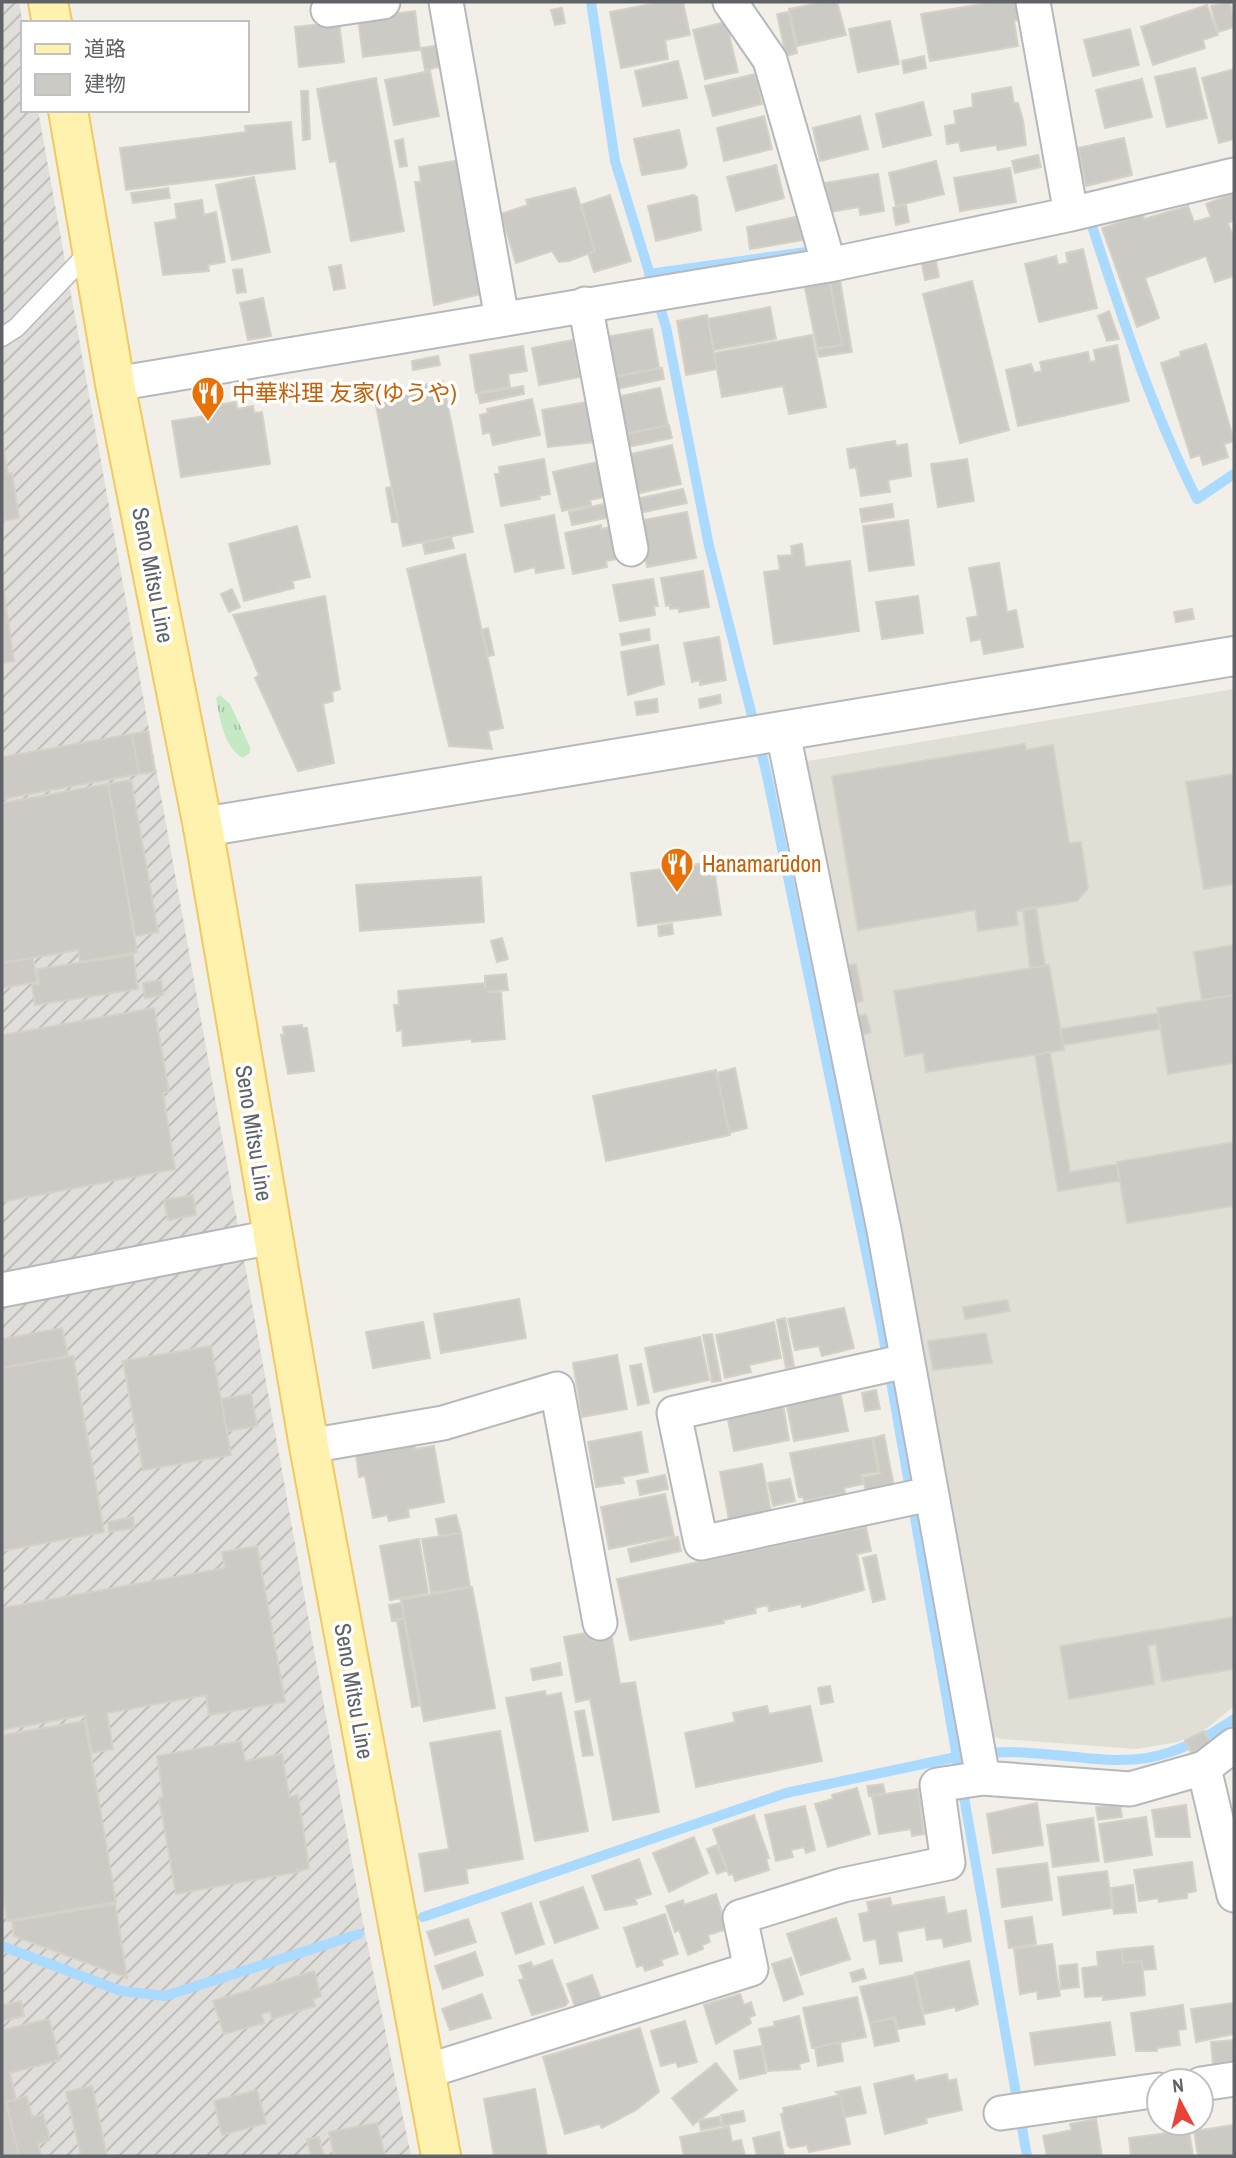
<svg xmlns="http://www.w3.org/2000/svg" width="1236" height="2158" viewBox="0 0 1236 2158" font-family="'Archivo Narrow','Noto Sans JP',sans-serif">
<defs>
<pattern id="industrial-furrows" width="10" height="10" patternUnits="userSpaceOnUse" patternTransform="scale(1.75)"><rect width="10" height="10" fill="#e0deda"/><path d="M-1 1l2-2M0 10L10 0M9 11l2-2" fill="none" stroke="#b9b8b5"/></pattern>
<pattern id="grass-tufts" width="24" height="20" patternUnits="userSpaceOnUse" patternTransform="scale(1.75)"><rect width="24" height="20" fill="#c5e8c5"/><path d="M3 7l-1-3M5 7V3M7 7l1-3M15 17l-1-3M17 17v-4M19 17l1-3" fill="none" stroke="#a3c0a4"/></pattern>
</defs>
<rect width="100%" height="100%" fill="#f1efe8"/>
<path fill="url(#industrial-furrows)" d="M2,2h17l4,23v85h15l324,1807 49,239h-409z"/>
<path fill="#e1ded6" d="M1234,689v1017l-28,23 -28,13 -41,7 -135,-10 -16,-5 -184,-972z"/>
<path fill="url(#grass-tufts)" d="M220,695l10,9 20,43v6l-7,5c-19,-10 -23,-40 -27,-60z"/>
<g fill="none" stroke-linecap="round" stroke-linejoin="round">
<path stroke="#aadaff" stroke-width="10" d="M591,2l24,159 51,166 43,219 57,225 115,553 146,832
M1088,214c32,97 63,194 109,285l37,-25
M649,274l164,-23
M981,1754c54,-8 114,12 166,4 32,-6 61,-21 87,-39
M423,1917l363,-124 175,-37
M2,1946l119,45 44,5 194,-62"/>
</g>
<path fill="#cccac5" stroke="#d6d1c6" stroke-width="2" d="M661,2h22l7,33 -25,5 3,19 -47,9 -11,-56z
M824,2h13l9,33 -49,11 -8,-37z
M995,2h22l3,17 -6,2 4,25 -88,15 -9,-47z
M1230,2l4,25 -16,5 -7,-26z
M1207,5l11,30 -15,5 2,8 -52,17 -12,-38z
M562,8l3,15 -10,2 -4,-15z
M415,11l5,39 -57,7 -5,-39z
M789,12l8,41 -11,3 -9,-42z
M890,21l9,43 -41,8 -9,-43z
M339,22l5,40 -45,5 -4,-40z
M726,22l12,50 -33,7 -12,-49z
M1130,29l9,36 -46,11 -9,-36z
M440,45l4,21 -19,4 -4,-22z
M924,56l2,12 -22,5 -2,-12z
M678,61l9,37 -44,8 -8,-35z
M1195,68l12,50 -40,9 -12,-50z
M1234,69v70l-15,4 -17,-65z
M430,71l9,45 -45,9 -9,-45z
M755,74l7,30 -49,12 -8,-30z
M376,78l28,153 -53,10 -15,-80 -6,1 -13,-73z
M1142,79l10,38 -47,11 -9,-38z
M1011,87l3,16h4l5,17 3,25 -28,5 -2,-5 -35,6 -2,-9 -12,2 -2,-18 11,-2 -2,-13 19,-4 -1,-13z
M301,91h7l2,48 -7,1z
M923,102l8,33 -48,12 -7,-33z
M764,116l8,33 -48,12 -7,-33z
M860,116l8,33 -48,12 -7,-33z
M291,122l4,47 -169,21 -6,-42 126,-16 -1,-6z
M679,130l8,34 -3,4 -42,7 -8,-36z
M1124,138l8,37 -46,11 -8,-38z
M403,139l4,27 -7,1 -5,-26z
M1038,155l3,12 -26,6 -3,-12z
M460,160l21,134 -47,11 -19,-123h6l-2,-15z
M936,161l8,33 -48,12 -7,-33z
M776,165l8,33 -48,13 -9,-34z
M1010,168l6,34 -56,9 -6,-33z
M878,174l6,37 -24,4 -1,-8 -29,5 -5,-29z
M254,177l16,75 -38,8 -16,-75z
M168,188l2,10 -37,5 -2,-10z
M575,188l20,63 -26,10 -10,1 -7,-11 -36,12 -15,-49 27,-9 -2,-5z
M1234,193v28l-6,2 6,16v37l-19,6 -9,-26 -61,22 14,40 -22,9 -35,-99 41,-14 1,5 44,-13 6,16 17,-5 -5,-13z
M610,195l21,66 -37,11 -6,-19 7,-2 -14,-46z
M693,195l4,2 4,33 -45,11 -8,-35z
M202,200l2,15 12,-3 9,50 -17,3 1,6 -46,4 -8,-52 22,-4 -2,-15z
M906,205l3,17 -13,3 -3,-17z
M805,215l5,24 -60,10 -3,-22z
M1083,249l14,59 -58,14 -14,-58 31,-8 2,9 10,-2 -2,-10z
M935,256l4,21 -14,3 -4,-21z
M341,265l4,23 -11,2 -5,-23z
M242,269l4,23 -9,1 -4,-23z
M829,278l13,67 -25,3 -13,-65z
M840,280l12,72 -33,5 -2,-8 25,-4 -13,-64z
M972,281l37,149 -49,13 -37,-149z
M263,298l8,38 -23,4 -8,-37z
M770,307l6,32 -62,11 -6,-31z
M1109,311l10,28 -12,2 -9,-25z
M707,315l10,54 -31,6 -9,-54z
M652,329l7,39 -47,9 -7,-40z
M812,335l14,72 -37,7 -6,-28 -61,11 -8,-44z
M573,340l7,37 -41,8 -7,-37z
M1206,344l28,97 -10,3 4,13 -25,8 -3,-10 -9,3 -30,-95 20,-7 -1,-4z
M1117,345l12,56 -111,25 -12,-56 25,-6 3,9 8,-2 -2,-9 48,-10 2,10 6,-1 -2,-11z
M523,346l4,25 -19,3 2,13 -34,6 -6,-38z
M438,356l2,9 -27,5 -1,-9z
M662,368l2,11 -52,11 -2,-12z
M443,381l30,151 -70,14 -29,-151z
M523,386l1,8 -44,9 -2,-9z
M660,388l8,37 -44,9 -8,-37z
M532,399l8,36 -47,10 -3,-13 -7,2 -3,-19 8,-2 -1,-4z
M236,402l1,7 16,-3 1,7 8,-1 8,52 -89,13 -9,-56 40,-6 -1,-9z
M587,402l7,40 -46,5 -6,-37z
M669,425l3,13 -50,10 -3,-12z
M2,441l6,33 4,-1 7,45 -17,3z
M895,441l1,5 11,-2 4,32 -23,4 2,12 -29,4 -5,-29 -6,1 -3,-19z
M672,445l9,39 -46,10 -9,-39z
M544,459l6,35 -11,2 1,3 -39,7 -6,-32h5l-1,-7z
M967,459l7,42 -36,6 -7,-43z
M597,462l8,35 -15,3 1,5 -29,6 -9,-39z
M391,487l7,34 -6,1 -6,-34z
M683,489l4,14 -48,10 -3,-14z
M608,503l3,14 -39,8 -3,-13z
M892,504l2,13 -32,5 -2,-13z
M687,512l9,46 -49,9 -9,-46z
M554,515l10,53 -28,5 -1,-6 -20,5 -10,-47z
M908,520l6,45 -45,6 -6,-45z
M601,525v4l10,-2 7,32 -12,2 1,6 -34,7 -8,-41z
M297,526l13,51 -18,4 2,7 -50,13 -15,-57z
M451,537l3,11 -29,6 -2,-11z
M802,544l3,23 45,-6 9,70 -85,13 -10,-72 16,-2 -2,-14 14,-1 -1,-9z
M465,554l38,174 -15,3 4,18 -43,-3 -42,-177z
M999,563l8,49 9,-2 7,37 -39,7 -3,-15 -10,2 -4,-23 11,-2 -9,-48z
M703,571l6,36 -30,5v-4l-9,1v-4l-4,1 -5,-28z
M653,579l5,27h-4l1,9 -35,6 -7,-36z
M2,580l12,81 -12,2z
M232,589l8,18 -11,5 -8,-18z
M325,596l15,93 -8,3 1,9 -10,3 11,59 -36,8 -43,-93 4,-3 -26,-60z
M918,596l5,37 -41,6 -6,-37z
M1192,609l2,10 -18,3 -2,-10z
M488,628l6,27 -6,1 -6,-26z
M649,629l1,11 -28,5 -2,-11z
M719,637l7,43 -26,5v-5l-8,2 -8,-39z
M658,645l6,39 -36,11 -7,-43z
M720,695l1,8 -21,5 -1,-9z
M657,699l1,13 -21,3 -2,-13z
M148,731l7,41 -16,2 -7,-40z
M132,734l7,40 -137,25v-42z
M1025,744l1,6 27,-5 16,98 12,-1 7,46 -11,13 -61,10 2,14 -40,6 -3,-21 -117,20 -26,-154z
M1234,774v110l-30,5 -18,-107z
M131,780l27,152 -23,4 -27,-152z
M108,784l29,168 -57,10 -2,-12 -76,13v-160z
M713,862l8,53 -83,11 -7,-53z
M481,877l3,45 -124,9 -4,-46z
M1036,907l9,59 -15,2 -7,-59z
M672,924l1,10 -14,2 -1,-10z
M502,938l6,21 -11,3 -6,-21z
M1234,945v50l-32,5 -8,-48z
M133,955l5,34 -103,16 -3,-20 7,-1 -2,-15z
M33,958l4,24 -35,6v-25z
M856,964l7,37 -10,2 -8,-37z
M1049,965l15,85 -138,22 -3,-19 -18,3 -11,-65z
M506,974l2,16 -22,2h15l4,47 -33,3v-3l-69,7 -1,-16 -5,1 -3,-26h5l-1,-14 87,-8v5v-12z
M161,980l2,15 -18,3 -2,-15z
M1234,995v68l-66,11 -11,-66z
M154,1008l15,84 -6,1 12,76 -173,33v-167z
M1158,1013l2,16 -97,16 -3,-16z
M866,1014l5,18 -8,3 2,7 -4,1 -7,-26z
M302,1025v3h5l7,43 -26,3 -7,-39h3l-1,-8z
M1050,1052l20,120 47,-8 2,17 -61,10 -23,-136z
M735,1068l12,60 -18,5 -12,-60z
M716,1070l14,65 -124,26 -13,-65z
M1234,1142v64l-107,17 -10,-61z
M193,1195l3,20 -28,5 -4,-20z
M519,1299l7,39 -85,15 -7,-39z
M1007,1300l3,11 -45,8 -2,-12z
M844,1308l10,40 -32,8 -3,-10 -24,4 -7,-31z
M785,1318l9,48 -8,2 -9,-48z
M423,1322l7,36 -57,10 -7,-36z
M774,1322l7,36 -32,7 2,7 -26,6 -9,-43z
M62,1328l6,28 -66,12v-29z
M986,1333l6,30 -59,7 -5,-29z
M712,1334l9,47 -9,1 -9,-47z
M700,1337l9,43 -55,12 -9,-44z
M211,1346l20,109 -88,15 -20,-109z
M617,1355l10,54 -45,8 -9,-54z
M73,1356l31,176 -102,19v-183z
M641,1364l8,39 -11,2 -8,-39z
M876,1390l4,19 -15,2 -3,-18z
M840,1391l8,40 -54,10 -8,-39z
M251,1394l6,32 -30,5 -6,-32z
M783,1404l6,36 -55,11 -7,-36z
M641,1432l7,40 -26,5 2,6 -28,4 -8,-45z
M884,1435l10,52 -28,6 -3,-16 17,-3 -7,-36z
M872,1438l6,34 -17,3 2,9 -19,4 1,5 -41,8 -1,-4h-4l-9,-44z
M415,1445v4l19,-3 10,56 -36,7 1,8 -20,4 -2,-6 -14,3 -8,-42 -6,1 -3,-22z
M762,1464l9,48 -42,8 -9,-48z
M665,1475l3,14 -28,6 -3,-14z
M790,1479l5,22 -22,5 -5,-23z
M665,1494l9,42 -65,13 -8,-42z
M456,1515l5,18 -22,3 -3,-17z
M133,1517l1,11 -25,4 -1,-10z
M866,1527l5,24 -14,3 7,36 -62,17 -1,-3 -32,7 -1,-6 -13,3 1,5 -33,7 1,3 -94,17 -13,-61z
M461,1533l9,54 -39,6 -9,-54z
M678,1537l3,14 -50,11 -3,-13z
M419,1539l9,54 -38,7 -10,-54z
M257,1546l28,156 -76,13 -3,-20 -99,18 6,36 -21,4 -7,-38 -83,15v-122l223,-40 -3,-16z
M876,1555l9,44 -12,3 -10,-44z
M472,1587l23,121 -71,13 -23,-121z
M402,1603l2,15 -12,3 -3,-16z
M1234,1617v52l-72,12 -6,-37 -8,1 6,39 -85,15 -9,-53z
M404,1618l16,87 -8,2 -15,-87z
M591,1632l1,9 20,-3 8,46 15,-2 24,130 -46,8 -23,-121 -14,3 -12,-65z
M560,1663l2,12 -29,5 -2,-11z
M830,1686l3,16 -12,2 -3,-16z
M545,1691l1,5 15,-3 27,138 -53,10 -29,-143z
M767,1706l2,8 41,-8 12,55 -126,26 -11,-54 50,-11 -2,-9z
M584,1710l9,45 -10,1 -8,-44z
M85,1721l31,181 -109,19 -5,-34v-152z
M500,1731l23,128 -57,10 2,14 -43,8 -6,-37 30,-5 -19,-106z
M1204,1731l6,12 -19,10 -6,-13z
M241,1741l4,20 37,-7 7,43 9,-2 11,73 -10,3 -2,-3 1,4 -122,22 -17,-96 4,-1 -6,-41z
M883,1784l2,9 -16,3 -2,-10z
M857,1788l13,46 -42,13 -13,-43 18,-5 -1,-4z
M918,1789l6,45 -12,2 -1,-7 -32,5 -7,-38z
M1037,1803l6,42 -50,8 -6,-39z
M1120,1804l2,13 -24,3 -2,-13z
M1186,1805l4,32h-34l-4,-27z
M805,1806l10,44 -9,3 -2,-6 -13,3 2,7 -17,4 -11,-46z
M754,1815l15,43 -3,1 3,11 -34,11 -2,-7 -4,1 -16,-46z
M1146,1817l6,38 -47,7 -6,-38z
M1093,1818l6,43 -46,6 -6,-42z
M694,1837l14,36 -39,19 -16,-39z
M717,1845l10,25 -10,4 -10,-25z
M639,1859l12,35 -16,5 2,5 -32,6 -13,-34z
M1192,1862l4,29 -9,2v5l-28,4 -1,-4 -19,3 -5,-31z
M1047,1863l5,37 -50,7 -5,-38z
M1107,1871l5,37 -49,7 -5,-38z
M1133,1885l3,27 -22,2 -3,-26z
M583,1887l15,41 -43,15 -15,-41z
M716,1894l11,35 -19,6 2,7 -8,3 1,4 -15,6 -9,-25 -4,2 -9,-26 17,-6 1,5z
M944,1897l3,17 19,-4 5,31 -27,6 -2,-9 -15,2 -2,-13 -28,5 5,29 -22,3 -4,-25 -12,2 -5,-27 10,-2 -2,-10 23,-4 2,8z
M531,1903l13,41 -28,10 -14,-41z
M115,1904l12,74 -113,-42 -2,-15z
M665,1914l13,40 -17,6 2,5 -18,6 -2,-6 -6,2 -13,-39z
M1032,1917l4,27 -27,4 -4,-27z
M836,1918l14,41 -49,16 -14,-41z
M468,1919l8,23 -41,13 -8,-23z
M1052,1944l8,52 -22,3 -1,-8 -17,3 -6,-45z
M1153,1946l3,23 -13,1 -1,-9 -19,2 -1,-14z
M1121,1949l2,14 19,-2 3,34 -42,5v-4l-18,1 -3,-29 16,-2 -1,-14z
M475,1952l8,23 -40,14 -8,-23z
M791,1958l12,36 -19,7 -12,-37z
M552,1960l16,42 -3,4 -33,9 -13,-35 5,-1 -5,-13 12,-4 2,5z
M969,1961l9,43 -22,7 -1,-4 -31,7 -9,-41z
M1077,1964l2,23 -18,2 -2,-23z
M863,1969l3,9 -13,4 -3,-9z
M314,1971l7,25 -8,3 2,7 -43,13 -2,-8 -9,3 3,9 -40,11 -11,-33z
M592,1975l9,24 -25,10 -9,-25z
M914,1975l11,49 -27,5 -3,-12 -25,6 -10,-36z
M482,1994l9,24 -41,12 -8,-21z
M740,1994l4,11 7,-3 4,13 -6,2 2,6 -35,21 -12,-39z
M857,1997l9,40 -54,11 -9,-40z
M21,2001l3,15 -22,5v-16z
M1234,2003v31l-38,8 -5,-33z
M1183,2005l3,24 -8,1 2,15 -23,3v3h-21l-5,-38z
M799,2016l10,45 -10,3 1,5 -32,2 -9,-42 16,-3 -1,-4z
M894,2018l5,23 -24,5 -5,-23z
M49,2019l11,41 -50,13 6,26 -10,3 13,54h-17v-126z
M685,2021l12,41 -19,5 -2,-5 -15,4 -10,-35z
M1110,2022l5,33 -80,10 -5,-32z
M640,2028l19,64 -23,18 -34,18 -3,-4 -34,10 -22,-77z
M1234,2040v21l-21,3 -2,-22z
M840,2042l3,19 -25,5 -3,-18z
M761,2046l5,27 -26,6 -6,-28z
M716,2063l21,27 -44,35 -21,-27z
M947,2074l1,7 8,-2 6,31 -36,8 1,5 -42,11 -11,-50 39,-9 2,6z
M92,2086l15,70h-26l-15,-64z
M860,2087l6,26 -21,4 -5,-22 -4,-3z
M535,2089l12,67h-53l-10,-57z
M257,2090l9,33 -44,12 -8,-34z
M840,2095l10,49 -41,8 -2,-7 -16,3 -3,-2 -7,-32 3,-1 -1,-5z
M27,2096l5,21 11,-3 7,26 -12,4 3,12h-22l-13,-54z
M743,2111l2,10 -22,5 -2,-11z
M719,2117l2,9 -20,4 -2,-10z
M1096,2119l6,37h-55l-4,-20 29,-6 -2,-6z
M377,2123l8,33h-51l-5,-24z
M1234,2125v31h-36l-4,-25z
M729,2127l3,15 9,-2 4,16h-61l-4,-19z
M1189,2130l4,26h-62l-2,-18z
M779,2132l5,24h-27l-4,-18z
M319,2137l5,19h-13l-4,-17z"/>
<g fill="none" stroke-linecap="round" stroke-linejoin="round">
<defs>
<path id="service" d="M2,337l14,-9 76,-79"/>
<path id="minor" d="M446,2l56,317
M730,2l40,58 59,205
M1033,2l38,212
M328,10l55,-8
M585,304l46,245
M115,384l714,-119 242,-51 163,-39
M2,1290l270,-53
M906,1361l-232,52 27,130 229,-49
M309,1446l134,-23 114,-34 43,234
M1204,1768l30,127
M983,1778l147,11 74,-21 30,-23
M424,2072l327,-103 -11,-52 103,-32 105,-22 -11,-78 46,-7 -99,-548 -101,-497
M1201,2084l33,-5
M1001,2113l158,-23"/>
<path id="tertiary" d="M203,827l1031,-171"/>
<path id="primary" d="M48,2l4,21
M68,110l47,274 88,443 106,619 132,710"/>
</defs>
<use href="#service" stroke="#b5b8bc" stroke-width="21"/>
<use href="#minor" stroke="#b5b8bc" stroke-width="37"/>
<use href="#tertiary" stroke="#b5b8bc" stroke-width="42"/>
<use href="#primary" stroke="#f2c960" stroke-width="42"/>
<use href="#service" stroke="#fff" stroke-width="18"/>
<use href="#minor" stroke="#fff" stroke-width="33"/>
<use href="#tertiary" stroke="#fff" stroke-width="38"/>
<use href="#primary" stroke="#fff2af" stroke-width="38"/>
</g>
<defs>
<symbol id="restaurant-pin" viewBox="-11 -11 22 30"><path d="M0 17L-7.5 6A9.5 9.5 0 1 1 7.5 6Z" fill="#e8710a" stroke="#fff"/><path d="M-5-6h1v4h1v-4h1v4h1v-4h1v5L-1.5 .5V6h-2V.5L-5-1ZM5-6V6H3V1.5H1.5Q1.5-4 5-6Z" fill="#fff"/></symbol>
</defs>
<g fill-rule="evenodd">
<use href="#restaurant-pin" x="189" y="374" width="38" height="52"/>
<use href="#restaurant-pin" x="658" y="845" width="38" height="52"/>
</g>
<g text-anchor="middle" stroke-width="7" stroke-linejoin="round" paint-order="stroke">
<g font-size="23" fill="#c56008" stroke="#fff" text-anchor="start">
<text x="232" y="401">中華料理 友家(ゆうや)</text>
<text x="702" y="872">Hanamarūdon</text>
</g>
<g font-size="23" fill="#5f6368" stroke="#fff">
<text transform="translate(153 575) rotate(79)" y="8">Seno Mitsu Line</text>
<text transform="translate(254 1133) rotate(81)" y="8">Seno Mitsu Line</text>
<text transform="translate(354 1691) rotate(80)" y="8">Seno Mitsu Line</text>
</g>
</g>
<rect width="1236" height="2158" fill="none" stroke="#5f6368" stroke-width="7"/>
<rect x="21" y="21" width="228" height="91" fill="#ffffff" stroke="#bfc1c3" stroke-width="2"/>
<rect x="35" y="44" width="35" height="10" fill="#fff2af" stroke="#bfc1c3" stroke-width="2"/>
<text x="84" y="56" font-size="21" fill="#5f6368">道路</text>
<rect x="35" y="74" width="35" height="21" fill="#cccac5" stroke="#bfc1c3" stroke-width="2"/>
<text x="84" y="91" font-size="21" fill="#5f6368">建物</text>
<g transform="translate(1180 2102) rotate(353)"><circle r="33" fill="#ffffff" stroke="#bfc1c3" stroke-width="2"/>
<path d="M0-5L12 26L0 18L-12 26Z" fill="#ea4335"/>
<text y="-10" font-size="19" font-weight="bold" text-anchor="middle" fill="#5f6368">N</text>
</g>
</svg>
